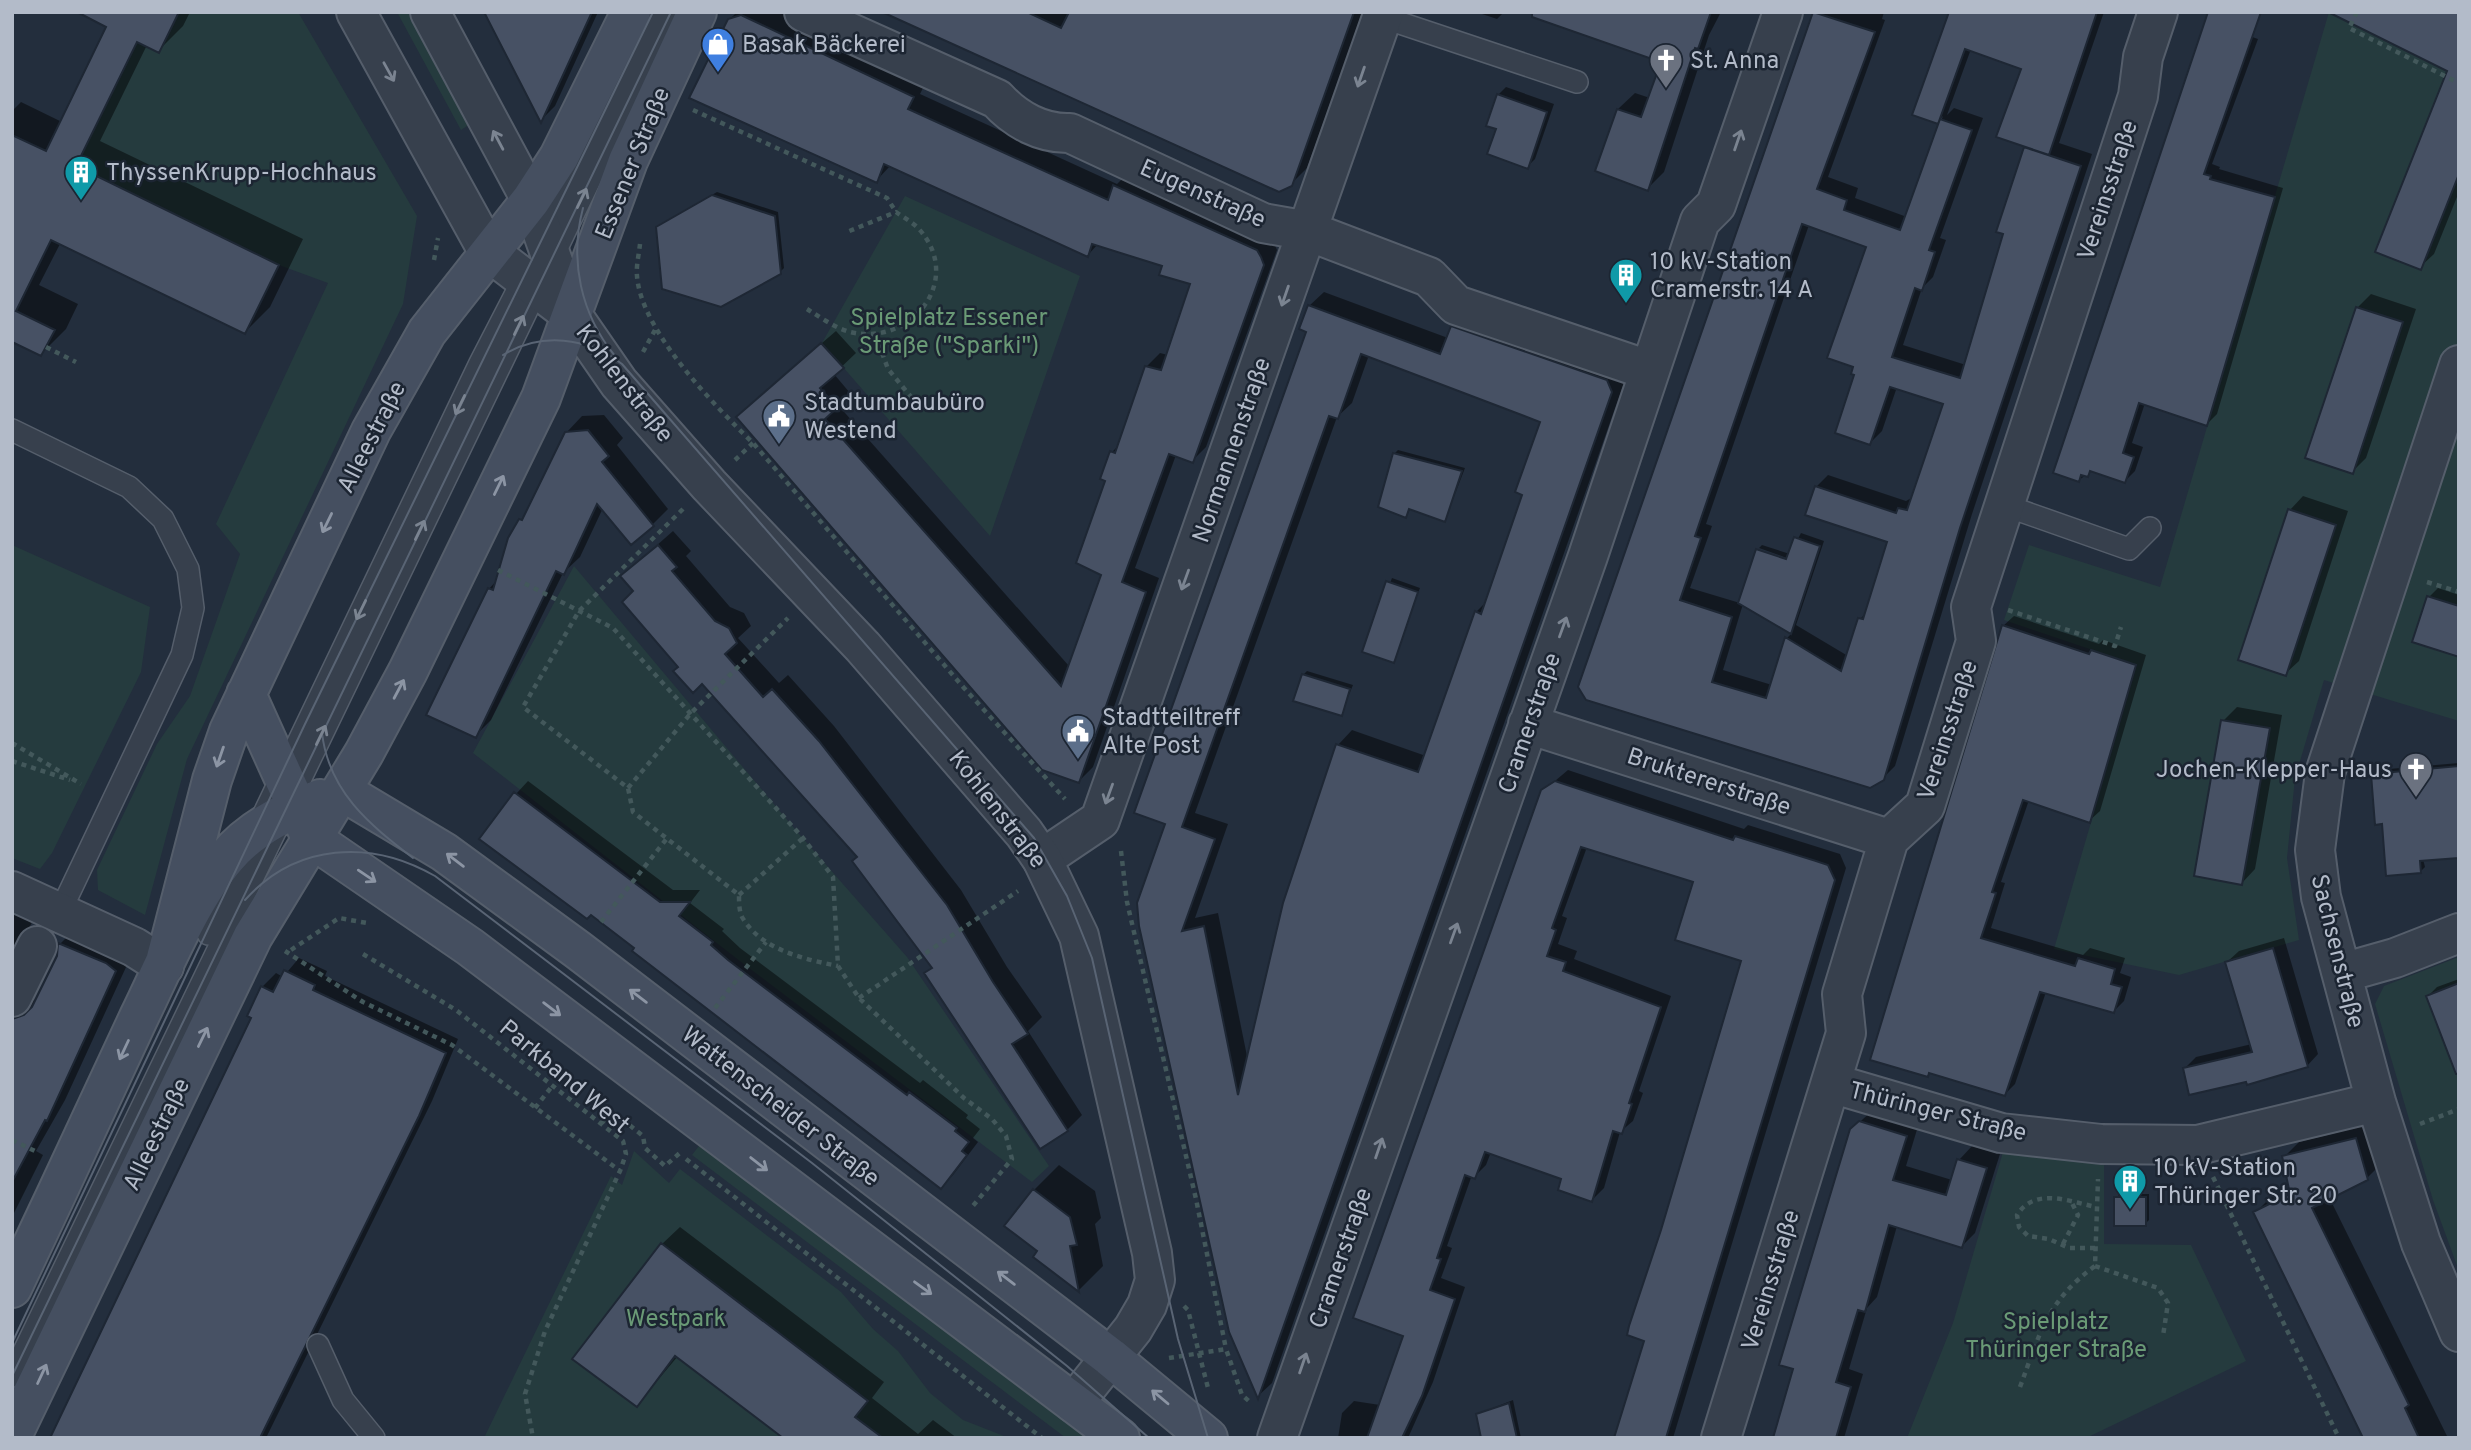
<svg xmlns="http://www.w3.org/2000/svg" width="2471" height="1450" viewBox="0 0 2471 1450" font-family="Overpass,sans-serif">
<rect width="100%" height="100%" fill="#232e3d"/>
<path fill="#253b3e" d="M179,12h119l119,204 -14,88 -216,455 -42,156 -47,-25 -1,-20 60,-126 33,-48 50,-142 -24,-30 112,-241 -49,-18 -203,-99 61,-124 22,11z
M397,12h13l60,112 -9,6z
M2329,12h130v709l-135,-41 -29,98 -8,80 12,82 -120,35 -125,-26 83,-284 -133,-45 25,-75 131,42z
M905,196l175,80 -90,260 -168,-193z
M12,545l138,62 -9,65 -89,181 -12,16 -28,-11z
M574,566l225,268 108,123 142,209 -17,16 -287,-217 -272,-212z
M2459,957v314l-26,-71 -58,-196 9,-18z
M702,1142l386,296h-22l-374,-283z
M634,1151l35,32 11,-14 161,123 32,37 25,22 32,42 33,27 46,18h-525l127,-262 11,9z
M2003,1152l101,12v80l87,1 55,116 -160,77h-179l46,-115z"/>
<path fill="#0007" fill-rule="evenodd" d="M79,12h111l-7,14 -25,25 -11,-6 -47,96 203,98 -33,68 -25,25 -184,-90 -22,43 39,19 -12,25 -25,25 -29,-14v-229l9,-9 41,20 47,-95z
M485,12h113l-43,94 -14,14z
M737,12h42l147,70 -6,12 197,90 12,-12 142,64 6,14 -71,197 -14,14 -16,-6 -41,113 24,10 -66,189 -14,14 -327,-378 84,-72 20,22 -22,21 16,19 -12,12 231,261 34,-91 9,-123 9,-9 25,-76 14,-14 8,2 25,-72 -29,-18 -66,-21 -10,11 -197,-90 -15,16 -147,-161z
M886,12h477l-56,156 -16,16 -12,6z
M1476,12h28l-7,7z
M1525,12h196l-12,23 -45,137 -17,17 -29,-80 17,-16 15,5 13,-37z
M1816,12h68l-2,7 3,1 -57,157 30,11 -3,10 52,19 36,-101 -6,6 14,-110h153l-45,131 33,11 -120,360 -77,252 -13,13 -302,-93zM1971,49l52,19 5,78 -62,219 -63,-20 19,-57 11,-11 13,-37 -6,-2 43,-120 -29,-10 -7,7zM1809,225l60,21 -13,128 14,69 12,-12 15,-44 49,16 -33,94 -7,4 -78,-26 -12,12 73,54 -22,71 -7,7 -12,37 -52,-31 28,-84 -23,-8 -11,21 -28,-9 -3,3 36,13 -1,3 -54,39 -50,-15 22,-62 -6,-2zM1743,604l49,29 -5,5 -15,47 -49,-15z
M2459,12v180l-25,62 -14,13z
M2212,23l46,16 -46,125 8,3 -1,2 64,19 -66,226 -10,10 -62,-21 -13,40 11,4 -8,24 -10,10 -32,-11 -14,10z
M1506,87l48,17 -19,55 -8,8 -29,-39v-33z
M717,192l61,20 6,56 -4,4 -117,-49z
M1324,292l124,46 4,-11 14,-14 160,64 -354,1006 -14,13 -28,-65 -63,-508 142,-492v-25zM1369,355l173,66 -17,73 -37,106 -12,12 -50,144 -74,-26 -14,15 -90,316 -30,-148 -23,5 33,-94 -33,-11 142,-396 15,-14z
M2371,294l45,15 -50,149 -14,14 5,-164z
M604,415l19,23 -6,7 51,64 -16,16 -49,-17 -23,49 -17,16 -72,147 -16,16 14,-147 8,-9 24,-60 6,-6 39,-81 16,-17z
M1398,450l67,18 -20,52 -34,-12 -5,8 -12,-62z
M2303,496l45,15 -49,150 -14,13 5,-164z
M673,531l18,20 -5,5 44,51 14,6 7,13 -13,12 41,45 9,-8 46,51 127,164 46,77 35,50 -14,14 54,84 -15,15 -26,17 -115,-174 7,-7 -74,-110 -156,-175 -22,-14 -46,-76 -13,-15z
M1392,578l28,10 -27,73 -29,-10z
M2438,588l21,7v60l-30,-58z
M2014,616l85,28 4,-4 43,15 -46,156 -11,10 -60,-21 -28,82 4,1 -14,45 92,27 7,-7 35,10 -5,15 11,4 -7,24 -10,10 -68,-19 -31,92 -10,10 -75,-23 73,-445z
M1307,671l46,14 -12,29 -38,-39z
M2237,707l45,8 -27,154 -13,14 -19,-162z
M2459,763v93l-36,3 2,8 -4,4 -38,-49 -10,-48 4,-4z
M1568,770l176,59 4,-4 92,29 6,14 -173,570h-56l29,-98 17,-109 80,-271 -47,-79 -109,-34 -25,69 5,2 -9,26 19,7 -3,8 97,37 -32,95 4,2 -10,28 -13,11 -16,56 -12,12 -28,-22 -73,-26 -5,13 -11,11 -3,-1 -25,71 5,2 -11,30 24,9 -32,95 -25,56h-70l4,-25 12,-12 26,4 25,-70 138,-544z
M528,781l145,109h27l-10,13 34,26 -2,2 18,17 180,135 3,-3 45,35 -2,3 14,11 -7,9 5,4 -25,33 -12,12 -305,-239 -120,-154z
M12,895l23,21 -23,47z
M78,926l55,26 -68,148 -29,51 7,4 -31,62v-226l10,8 15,1 21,-44 2,-12z
M2284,938l34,116 -11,12 -122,2 11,-11 56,-13 -25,-82 12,-11z
M299,958l28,13 -2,5 133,63 -26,62 -166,337h-214l201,-421 9,-30 14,-14 7,4z
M2459,979v97l-31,-80 9,-9z
M1874,1109l45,14 -13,43 46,14 7,-20 13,-14 28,8 -25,79 -13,13 -65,-20 -20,71 -10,11 -18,61 14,5 -19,64h-69l20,-70 56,-238z
M2371,1124l11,39 -15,15 -38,19 119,241h-82l-111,-225 15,-15 21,-10 -7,-31 15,-15z
M1059,1165l36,26 6,27 -6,6 8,42 -24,24 -44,-34 4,-5 -5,-61z
M2120,1194h29v26l-4,4 -29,-26z
M680,1227l204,155 -12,16 46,36 15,-14 24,18h-171l-108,-82 -41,49 25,-161z
M1513,1400l8,38h-38l-5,-24z"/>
<path fill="#475164" stroke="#1e2734" stroke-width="2" fill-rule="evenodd" d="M77,12h102l-20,41 -22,-11 -61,124 203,99 -34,69 -194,-94 -35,71 39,19 -14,26 -29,-14v-207l34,16 60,-124z
M484,12h108l-51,111z
M882,12h145l34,16 8,-16h285l-62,174 -13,6z
M1532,12h179l-13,37 -3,-1 -47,143 -53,-20 22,-62 24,8 20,-55 -129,-45z
M1813,12l62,20 -58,157 30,11 -3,10 56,20 40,-111 32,11 -43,120 6,2 -13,39 -7,-3 -23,69 68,21 43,-144 -7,-2 28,-85 57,19 -121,362 -76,252 -14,8 -284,-88 -8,-13zM1802,224l64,23 -39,111 26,9 -2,7 3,1 -19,58 35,12 20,-58 53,17 -36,106 -9,-2 -2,5 -81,-27 -10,29 82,27 -24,77 -5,-1 -17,53 -56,-34 -19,61 -54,-16 20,-65 -52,-17 21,-62 -6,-2z
M1949,12h148l-48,143 -53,-18 25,-68 -56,-20 -27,75 -26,-9z
M2208,12h53l-57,162 7,2 -1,3 65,18 -68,229 -68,-23 -16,50 11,4 -9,26 -35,-12 -2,6 -7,-2 -2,7 -26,-9z
M2328,12h131v162l-38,96 -46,-18 72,-181z
M741,15l173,82 -6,12 200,91 5,-15 144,65 4,7 3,8 -71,198 -24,-9 -47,128 24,10 -67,191 -37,-13 -306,-353 85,-74 23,25 -24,20 17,20 -12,11 236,267 40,-111 -25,-12 29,-82 -5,-2 10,-28 5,2 30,-87 16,4 29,-86 -31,-9 3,-9 -70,-22 -4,13 -204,-93 -7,19 -188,-85 39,-79z
M1497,94l50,18 -19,57 -41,-15 9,-25 -10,-3z
M712,195l63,21 6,58 -60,33 -59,-18 -6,-62z
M1308,305l132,49 11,-28 156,54 5,12 -354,1007 -29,-67 -90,-406 -2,-23 28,-79 -31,-11 172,-481 -7,-3zM1361,354l179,68 -25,70 7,3 -41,119 -6,-3 -57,161 -82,-28 -53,159 -45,192 -34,-169 -22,5 33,-92 -33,-12 147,-411 9,3z
M2356,307l47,15 -50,152 -48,-16z
M588,430l21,26 -7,6 52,64 -23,19 -34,-41 -33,71 -8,-4 -80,167 -50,-23 62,-127 5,2 15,-52 11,-19 3,1 43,-88z
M1393,453l69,18 -17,51 -36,-13 -3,9 -28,-11z
M2288,509l48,16 -50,151 -48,-16z
M1794,537l26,9 -29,88 -53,-31 18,-54 30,10z
M658,545l19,22 -5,4 43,50 14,7 8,15 -12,11 38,43 9,-8 47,52 128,164 46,77 35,52 -16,10 56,87 -28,18 -116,-176 8,-5 -80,-107 5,-4 -155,-173 -9,9 -20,-22 5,-4 -56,-65 11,-11 -13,-15z
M1386,581l32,11 -24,71 -32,-11z
M2427,596l32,10v51l-47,-15z
M2002,625l87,29 2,-4 45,15 -46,158 -67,-23 -31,92 4,1 -15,45 94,28 3,-8 37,11 -4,15 11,3 -8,26 -74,-21 -35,104 -76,-23 -1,4 -58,-17z
M1302,674l48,15 -8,27 -49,-15z
M2221,720l49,8 -28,157 -48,-9z
M2459,766v92l-39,3 1,12 -35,3 -4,-52 -7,1 -4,-51z
M1555,781l178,59 2,-4 81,25 12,4 7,15 -169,558h-52l30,-97 -17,-6 2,-9 32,-96 80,-269 -66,-21 18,-58 -112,-35 -29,81 4,2 -9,26 19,6 -3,9 98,36 -32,96 3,1 -10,30 -9,-3 -21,71 -34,-12 3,-11 -76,-27 -10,27 -10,-4 -28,83 4,1 -11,31 25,9 -33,97 -20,42h-35l36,-102 -50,-18 188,-528z
M514,792l146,110h30l-11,14 34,26 -2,3 17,15 179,135 2,-3 48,36 -2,3 14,11 -7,9 5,4 -26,34 -309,-238 2,-3 -43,-33 -4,4 -108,-80z
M58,943l48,20 10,8 -69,150 -2,-1 -33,62v-163l12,-4 8,-8 25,-51z
M2273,948l35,119 -61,18 -1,-3 -57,13 -6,-27 69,-16 -27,-90z
M284,970l31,15 -2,5 133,63 -27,63 -159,322h-210l201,-420 -4,-2 14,-30 12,6z
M2459,983v91h-3l-30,-78z
M1859,1121l48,15 -14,44 53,15 11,-36 30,9 -25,80 -73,-23 -24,87 -7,-2 -22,72 15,5 -15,51h-63l20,-69 -14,-4 71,-236z
M2356,1138l12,42 -56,28 97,197 -4,3 14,30h-56l-110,-226 37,-18 -8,-38z
M1033,1189l37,28 7,28 -7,1 9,46 -46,-35 4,-6 -33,-25z
M2114,1197h32v29h-32z
M661,1243l207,158 -13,16 28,21h-100l-108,-82 -38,51 -65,-48z
M1509,1403l8,35h-36l-5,-24z"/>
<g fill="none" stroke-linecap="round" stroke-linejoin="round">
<defs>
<path id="service" d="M1382,17l195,65
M544,237l109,-225
M12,430l117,57 34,32 25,50 5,39 -11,47 -122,257
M2004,505l125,44 21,-21
M258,826l222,-463 47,-91
M208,934l37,-79
M318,1345l25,55 31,38
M12,1376l659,-1364"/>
<path id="minor" d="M804,12l193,87c19,21 45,35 73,34l193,90 45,8 121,46 27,28 192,65
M2459,365l-134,408 -10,77 6,47 55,205 45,141 38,89
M1528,724l361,115
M1042,859l58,-39 284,-808
M12,891l122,56 30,19
M2342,973l53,-15 64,-25
M12,997l25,-51
M1831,1083l170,50 100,11 97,1 178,-43
M1277,1438l311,-882 112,-335 16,-16 67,-193
M1721,1438l125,-405 -4,-39 47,-155 36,-33 51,-165 -5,-34 167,-511 5,-39 15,-45"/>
<path id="tertiary" d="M356,12l132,239 84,64
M430,12l101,188 41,115 47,68 90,102 154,162 161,186 18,26 37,77 73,317 3,27 -8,25 -14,24 -59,74"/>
<path id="secondary" d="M246,694l65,144 159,109 650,491
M342,791l102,61 134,98 532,407 98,81
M164,966l48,-186 17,-49 142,-300 56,-99 104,-132 28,-43 72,-145
M12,1288c43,-90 85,-181 127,-271 24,-49 52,-118 87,-159 24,-29 59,-47 94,-59
M12,1436l241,-500 111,-183 44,-82 133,-273 87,-237 69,-149"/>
</defs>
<use href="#service" stroke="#555e6b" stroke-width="24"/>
<use href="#minor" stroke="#555e6b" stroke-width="42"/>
<use href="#tertiary" stroke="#555e6b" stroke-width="42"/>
<use href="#secondary" stroke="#555e6b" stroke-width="42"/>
<path stroke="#43585b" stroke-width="4.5" stroke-dasharray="5 5" stroke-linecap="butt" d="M2357,12l-8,16 110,55
M693,110l194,88 9,14
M640,244c-1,10 -4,22 -3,32 4,55 78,130 116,167l211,245 101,111
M434,260l4,-22
M807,309c13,8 28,19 43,23 63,15 115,-54 68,-104 -6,-6 -15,-11 -22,-16l-49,20
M875,334l13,35 33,40
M46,347l30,15
M643,352l12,-22
M735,460l18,-17
M683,509l-104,102 -56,96 105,81 5,24 106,83c0,6 0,16 3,22 19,33 62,42 96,49
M498,570l115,58 190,210 30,39 5,89 21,32 105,100 28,21 14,17 6,23 -40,48
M2427,582l32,10
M2008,610l107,36 6,-19
M12,743l69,41
M12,761l58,19
M628,788l63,-75 97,-95
M1121,851l6,51 69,297 30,150
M739,895l64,-57
M601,922l67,-85
M291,950l48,-32 28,5
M285,951l78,51 89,43 168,126
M363,954l93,56 167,131 3,13 -6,17 -75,160 -20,63 8,44
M859,998l159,-107
M715,1008l51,-66
M535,1108l18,-23
M602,1123l9,-13 32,26 2,12 20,18 17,-15
M2420,1124l39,-15
M12,1140l25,12
M686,1159l356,279
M2213,1177l126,261
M2063,1244l15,-29 -6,-12
M2095,1248h-26l-20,-9 -21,-3 -9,-9 -2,-12c18,-28 51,-14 79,-8
M2095,1266l63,22 10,15 -5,33
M1184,1306l4,4 20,78
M1169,1358l57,-9 16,46 8,7
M2020,1387c20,-54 27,-86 75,-121l3,-87"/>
<use href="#service" stroke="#37404d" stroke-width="21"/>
<use href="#minor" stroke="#37404d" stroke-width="38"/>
<use href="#tertiary" stroke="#37404d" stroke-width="38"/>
<use href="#secondary" stroke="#454f60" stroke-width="38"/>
<path stroke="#596474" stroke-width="2" d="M583,208c-14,53 -2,106 32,148
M503,355c38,-23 84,-18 119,9l412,474 33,58 25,62 86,381 30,99
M322,733c7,59 47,91 91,125
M245,900c51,-57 126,-61 190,-24l377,287 255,203 82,72
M12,1343l293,-619 348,-712
M12,1376l659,-1364"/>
</g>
<defs><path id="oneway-shaft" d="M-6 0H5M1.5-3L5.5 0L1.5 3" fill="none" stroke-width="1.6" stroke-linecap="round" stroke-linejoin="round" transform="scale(1.75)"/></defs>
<g stroke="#7b8491">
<use href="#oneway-shaft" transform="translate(389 72) rotate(61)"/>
<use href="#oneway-shaft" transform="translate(1361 77) rotate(109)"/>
<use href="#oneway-shaft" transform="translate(498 140) rotate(-118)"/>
<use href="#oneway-shaft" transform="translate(1738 140) rotate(-71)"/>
<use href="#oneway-shaft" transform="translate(582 198) rotate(-64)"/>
<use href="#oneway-shaft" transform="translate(1285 296) rotate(109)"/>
<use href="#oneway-shaft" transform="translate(519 325) rotate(-64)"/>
<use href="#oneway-shaft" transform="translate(460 405) rotate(116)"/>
<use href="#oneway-shaft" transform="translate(420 530) rotate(-64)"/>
<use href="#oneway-shaft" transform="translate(1185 580) rotate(110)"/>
<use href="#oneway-shaft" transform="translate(361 610) rotate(116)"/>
<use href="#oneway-shaft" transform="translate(1563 627) rotate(-70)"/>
<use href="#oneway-shaft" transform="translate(321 735) rotate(-64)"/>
<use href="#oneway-shaft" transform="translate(1109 794) rotate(110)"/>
<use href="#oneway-shaft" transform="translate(1454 933) rotate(-70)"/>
<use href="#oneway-shaft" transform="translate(1379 1148) rotate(-71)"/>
<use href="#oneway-shaft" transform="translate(1303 1363) rotate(-71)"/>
</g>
<g stroke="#8c95a4">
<use href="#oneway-shaft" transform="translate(499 485) rotate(-64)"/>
<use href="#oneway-shaft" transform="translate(327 523) rotate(116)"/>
<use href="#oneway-shaft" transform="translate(399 689) rotate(-62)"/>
<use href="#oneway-shaft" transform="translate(220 757) rotate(109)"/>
<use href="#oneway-shaft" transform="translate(455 860) rotate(-143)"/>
<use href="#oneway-shaft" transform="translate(367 876) rotate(34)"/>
<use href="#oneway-shaft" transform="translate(638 996) rotate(-143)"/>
<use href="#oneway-shaft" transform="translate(552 1009) rotate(37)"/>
<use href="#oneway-shaft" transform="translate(203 1037) rotate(-64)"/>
<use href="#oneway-shaft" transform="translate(124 1050) rotate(115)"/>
<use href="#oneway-shaft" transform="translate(759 1164) rotate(38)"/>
<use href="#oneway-shaft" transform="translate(1006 1278) rotate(-143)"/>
<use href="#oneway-shaft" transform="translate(923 1288) rotate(36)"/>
<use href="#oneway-shaft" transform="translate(42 1374) rotate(-65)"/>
<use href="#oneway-shaft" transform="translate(1160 1397) rotate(-140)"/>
</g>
<defs>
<symbol id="shop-pin" viewBox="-11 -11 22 30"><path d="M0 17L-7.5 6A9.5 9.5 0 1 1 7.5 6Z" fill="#3f7fe0" stroke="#1c2532"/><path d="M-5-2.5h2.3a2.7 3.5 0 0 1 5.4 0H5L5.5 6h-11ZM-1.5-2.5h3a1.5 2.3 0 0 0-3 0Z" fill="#fff"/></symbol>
<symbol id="church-pin" viewBox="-11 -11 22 30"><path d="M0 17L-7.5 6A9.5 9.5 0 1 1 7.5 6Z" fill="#6b7280" stroke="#1c2532"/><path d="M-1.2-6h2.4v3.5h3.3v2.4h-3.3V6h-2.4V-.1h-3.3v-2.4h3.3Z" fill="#fff"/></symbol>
<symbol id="building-pin" viewBox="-11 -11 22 30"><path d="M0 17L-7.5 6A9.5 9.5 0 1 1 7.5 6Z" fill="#0f9aa8" stroke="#1c2532"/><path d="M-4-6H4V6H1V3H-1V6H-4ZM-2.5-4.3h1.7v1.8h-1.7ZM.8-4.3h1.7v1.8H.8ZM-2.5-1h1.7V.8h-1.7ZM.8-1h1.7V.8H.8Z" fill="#fff"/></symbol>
<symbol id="civic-pin" viewBox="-11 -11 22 30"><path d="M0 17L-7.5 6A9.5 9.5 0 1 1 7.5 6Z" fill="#5c6f8a" stroke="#1c2532"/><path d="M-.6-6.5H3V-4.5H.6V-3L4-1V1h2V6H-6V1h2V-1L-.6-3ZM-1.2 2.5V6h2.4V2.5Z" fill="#fff"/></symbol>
</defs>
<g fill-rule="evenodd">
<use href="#shop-pin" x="699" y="25" width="38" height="52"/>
<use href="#church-pin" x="1647" y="41" width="38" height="52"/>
<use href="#building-pin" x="62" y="153" width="38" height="52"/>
<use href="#building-pin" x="1607" y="256" width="38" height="52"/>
<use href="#civic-pin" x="760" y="397" width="38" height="52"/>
<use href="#civic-pin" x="1059" y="712" width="38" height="52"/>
<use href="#church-pin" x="2397" y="750" width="38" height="52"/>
<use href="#building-pin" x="2111" y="1162" width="38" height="52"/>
</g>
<g text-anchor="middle" stroke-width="5" stroke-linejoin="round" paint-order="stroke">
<g font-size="24" fill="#b3bbc9" stroke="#1c2532" text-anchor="start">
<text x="742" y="52">Basak Bäckerei</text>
<text x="1690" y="68">St. Anna</text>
<text x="106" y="180">ThyssenKrupp-Hochhaus</text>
<text x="1650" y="269">10 kV-Station<tspan x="1650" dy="28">Cramerstr. 14 A</tspan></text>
<text x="804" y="410">Stadtumbaubüro<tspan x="804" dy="28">Westend</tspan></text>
<text x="1102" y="725">Stadtteiltreff<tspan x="1102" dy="28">Alte Post</tspan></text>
<text x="2392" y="777" text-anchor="end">Jochen-Klepper-Haus</text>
<text x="2154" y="1175">10 kV-Station<tspan x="2154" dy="28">Thüringer Str. 20</tspan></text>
</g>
<g font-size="24" fill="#b3bbc9" stroke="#1c2532">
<text transform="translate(632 163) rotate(-68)" y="8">Essener Straße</text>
<text transform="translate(2107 190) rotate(-72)" y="8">Vereinsstraße</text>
<text transform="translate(1203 193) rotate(24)" y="8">Eugenstraße</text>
<text transform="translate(625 383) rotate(52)" y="8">Kohlenstraße</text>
<text transform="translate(371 437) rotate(-63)" y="8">Alleestraße</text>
<text transform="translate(1231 450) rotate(-71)" y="8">Normannenstraße</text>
<text transform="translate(1529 723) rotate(-71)" y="8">Cramerstraße</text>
<text transform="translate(1947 730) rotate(-72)" y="8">Vereinsstraße</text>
<text transform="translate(1709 781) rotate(18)" y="8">Bruktererstraße</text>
<text transform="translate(998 809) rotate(52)" y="8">Kohlenstraße</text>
<text transform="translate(2338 951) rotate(76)" y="8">Sachsenstraße</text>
<text transform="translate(565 1076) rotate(40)" y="8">Parkband West</text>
<text transform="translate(781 1106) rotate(38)" y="8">Wattenscheider Straße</text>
<text transform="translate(1938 1111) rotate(14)" y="8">Thüringer Straße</text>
<text transform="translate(156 1134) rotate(-64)" y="8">Alleestraße</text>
<text transform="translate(1340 1258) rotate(-71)" y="8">Cramerstraße</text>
<text transform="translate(1770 1280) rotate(-73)" y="8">Vereinsstraße</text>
</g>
<g font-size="24" fill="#6a9a76" stroke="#1c2532">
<text x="949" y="325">Spielplatz Essener<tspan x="949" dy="28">Straße ("Sparki")</tspan></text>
<text x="676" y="1326">Westpark</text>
<text x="2056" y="1329">Spielplatz<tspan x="2056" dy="28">Thüringer Straße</tspan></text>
</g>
</g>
<rect width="2471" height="1450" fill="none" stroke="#b3bbc9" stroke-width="28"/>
</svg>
